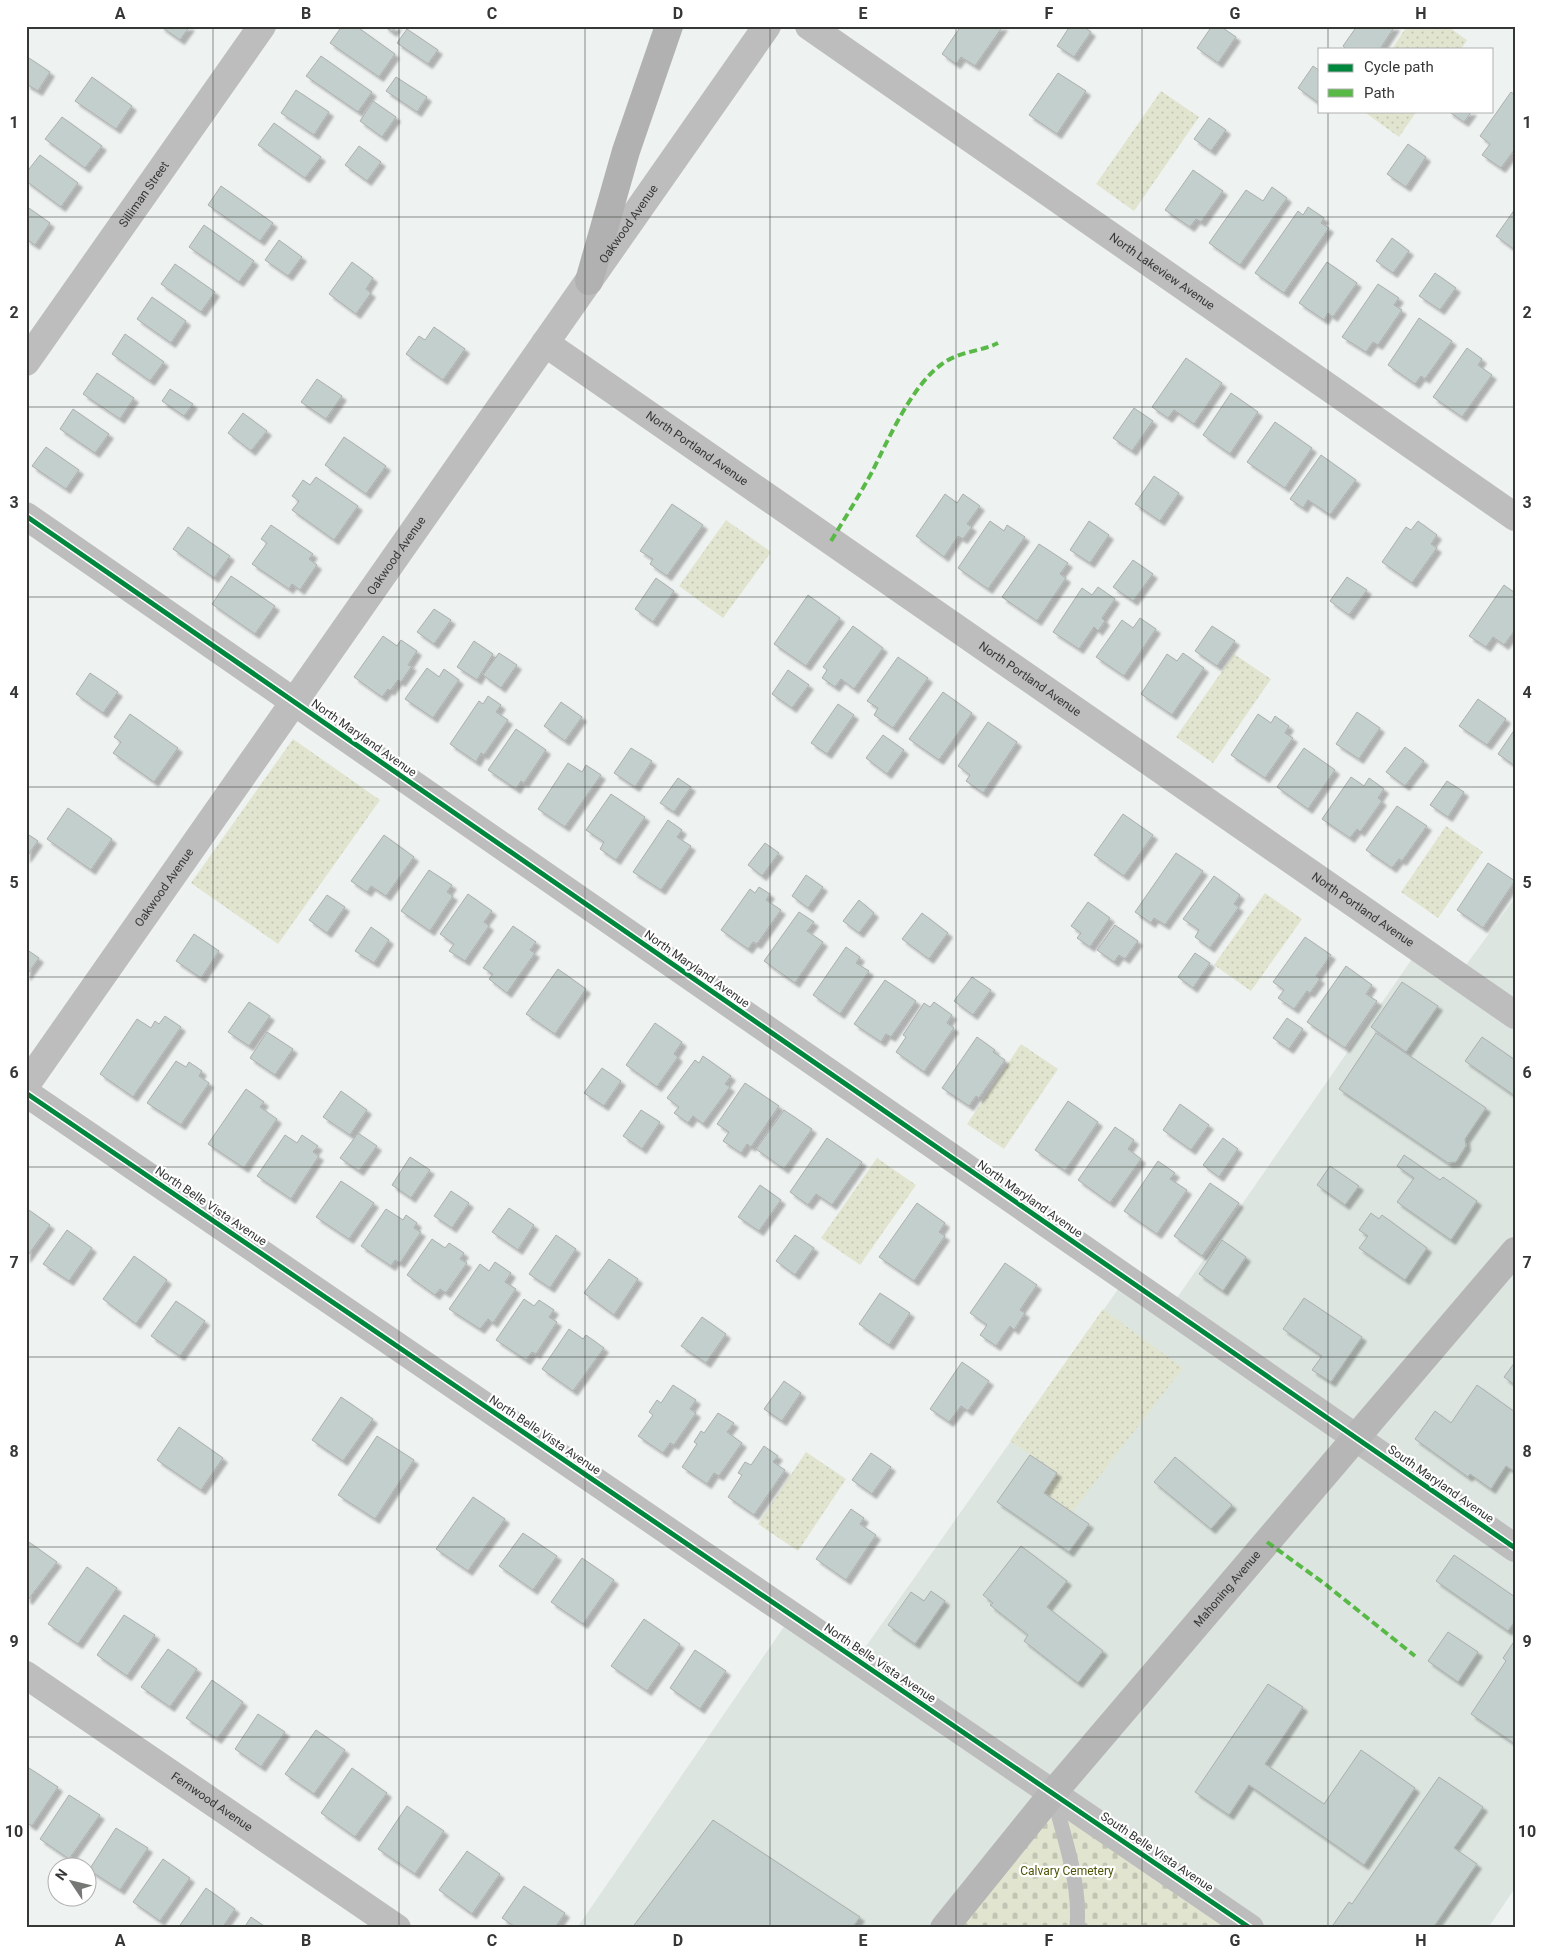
<svg xmlns="http://www.w3.org/2000/svg" width="1541" height="1954" viewBox="0 0 1541 1954" font-family="Roboto,sans-serif">
<defs>
<pattern id="grass-dots" width="8" height="8" patternUnits="userSpaceOnUse" patternTransform="scale(1.25)"><rect width="8" height="8" fill="#e1e5d0"/><path d="M2 2h.1M6 6h.1" fill="none" stroke="#c2c5b3" stroke-width="1.8" stroke-linecap="round"/></pattern>
<pattern id="cemetery-stones" width="16" height="16" patternUnits="userSpaceOnUse" patternTransform="scale(1.25)"><rect width="16" height="16" fill="#e1e5d0"/><path d="M2 7V4a2 2 0 0 1 4 0v3zM10 15v-3a2 2 0 0 1 4 0v3z" fill="#c2c5b3"/></pattern>
<filter id="shadow"><feDropShadow dx="4.5" dy="4.5" stdDeviation="1" flood-color="#0004"/></filter>
</defs>
<rect width="100%" height="100%" fill="#eef2f0"/>
<path fill="#dce5df" d="M1515,898v990l-27,40h-911l215,-313 65,44 269,-381 44,30 249,-359 39,27z"/>
<path fill="url(#grass-dots)" d="M1407,26h40l20,14 -6,9h-69z
M1161,91l38,26 -65,94 -38,-27z
M1363,111h54l-18,26z
M726,520l45,32 -48,66 -44,-32z
M1234,654l37,25 -58,84 -37,-26z
M293,739l87,61 -102,144 -87,-61z
M1446,826l37,26 -45,66 -37,-26z
M1265,893l37,26 -51,72 -37,-26z
M1021,1044l37,25 -54,80 -37,-25z
M877,1158l39,27 -56,80 -39,-27z
M1103,1309l80,59 -111,144 -28,-19 13,-20 -47,-32z
M806,1452l40,27 -48,72 -40,-27z"/>
<path fill="url(#cemetery-stones)" d="M1053,1793l197,135h-298z"/>
<path fill="#c3cfcc" stroke="#acafae" filter="url(#shadow)" d="M160,26h30l-10,14z
M342,26h14l39,28 -16,23 -49,-34z
M384,26h13l-5,6z
M961,26h42l-28,40 -14,-9 -5,7 -14,-10z
M1070,26h13l8,6 -17,25 -17,-11z
M1212,26h8l16,11 -18,26 -21,-15z
M1357,26h38l-15,23h-34l-3,-3z
M407,29l31,21 -10,14 -31,-21z
M26,56l24,16 -12,19 -12,-7z
M321,56l51,36 -14,20 -52,-36z
M1313,66l7,5v33l-22,-16z
M1058,73l28,18 -29,43 -28,-19z
M92,77l40,29 -16,23 -41,-28z
M396,77l31,20 -10,15 -31,-21z
M296,90l33,22 -15,23 -33,-22z
M1511,92l4,3v54l-14,19 -19,-13 8,-11 -10,-8z
M373,101l23,16 -14,20 -22,-16z
M1448,111h24l-8,11z
M62,117l40,29 -17,22 -40,-29z
M1209,118l17,12 -15,21 -17,-12z
M274,123l47,34 -16,21 -47,-33z
M1408,144l18,13 -20,30 -19,-13z
M359,146l22,16 -14,19 -22,-16z
M40,155l38,28 -17,24 -35,-26v-8z
M1193,170l30,21 -22,31 -5,-3 -6,8 -25,-17z
M221,186l52,37 -13,18 -52,-36z
M1272,187l15,11 -47,67 -31,-22 37,-53 17,11z
M26,206l24,17 -15,22 -9,-6z
M1308,207l16,11 -3,5 8,5 -45,65 -29,-20 43,-62 5,4z
M1515,209v41l-19,-14z
M204,225l50,36 -15,21 -50,-35z
M1392,238l17,13 -16,22 -17,-12z
M279,240l23,17 -14,19 -23,-16z
M352,262l21,16 -7,11 5,4 -15,21 -27,-20z
M1327,262l30,21 -24,34 -5,-4 -4,7 -25,-17z
M175,264l40,28 -14,20 -40,-28z
M1435,273l21,15 -16,22 -21,-14z
M1378,284l21,14 -5,7 8,5 -24,35 -5,-3 -7,10 -24,-15z
M152,297l34,24 -15,22 -34,-24z
M1419,318l33,23 -27,38 -4,-3 -6,8 -27,-19z
M434,327l31,22 -22,31 -37,-26 13,-18 6,4z
M125,334l39,28 -14,19 -38,-27z
M1467,348l15,11 -4,6 14,10 -30,42 -29,-20z
M1186,358l36,25 -28,41 -20,-14 -6,8 -16,-11z
M97,373l37,25 -14,21 -37,-25z
M317,379l25,17 -16,23 -25,-17z
M170,389l23,15 -9,12 -22,-15z
M1231,393l27,19 -28,42 -27,-19z
M1134,408l19,13 -21,30 -19,-13z
M73,409l36,25 -14,19 -35,-24z
M243,413l24,18 -16,20 -23,-18z
M1275,422l37,26 -27,40 -38,-26z
M344,437l42,29 -20,28 -41,-29z
M46,447l33,23 -13,19 -34,-23z
M1321,455l35,25 -26,35 -22,-15 -5,8 -13,-9z
M1154,476l25,17 -19,28 -25,-17z
M316,477l42,29 -24,34 -42,-30 7,-9 -7,-5 11,-16 7,5z
M945,494l12,9 6,-9 17,12 -13,18 5,3 -9,12 -5,-3 -14,21 -28,-21z
M672,504l31,21 -36,51 -17,-12 3,-5 -13,-8z
M990,521l14,10 3,-6 18,12 -37,52 -30,-21z
M1089,521l20,14 -19,28 -20,-13z
M1418,521l19,14 -6,9 6,4 -25,35 -30,-21 24,-35 5,3z
M271,525l42,29 -4,5 8,6 -17,25 -8,-6 -3,5 -37,-25 15,-21 -6,-4z
M188,527l42,29 -16,22 -41,-29z
M1039,544l29,19 -8,11 6,4 -29,43 -35,-24z
M1133,560l20,14 -20,27 -20,-14z
M231,576l44,30 -20,28 -43,-30z
M1347,577l20,13 -18,25 -19,-14z
M656,578l18,13 -21,31 -18,-13z
M1504,585l11,8v37l-11,15 -11,-8 -7,10 -17,-11z
M1098,587l17,12 -13,19 3,3 -7,10 -4,-4 -15,22 -26,-17 29,-44 10,7z
M808,595l32,23 -34,48 -32,-22z
M434,609l17,11 -17,24 -17,-12z
M1140,618l16,11 -32,47 -28,-19 26,-37 11,8z
M853,626l30,22 -29,41 -13,-10 -6,8 -13,-9 5,-8 -4,-3z
M1212,626l23,15 -18,25 -22,-15z
M383,636l14,10 4,-6 16,11 -9,14 4,1 -11,16 -3,-2 -8,11 -2,-2 -6,8 -28,-20z
M474,641l19,13 -16,26 -20,-13z
M499,653l18,12 -16,23 -18,-13z
M1183,653l21,15 -32,47 -31,-21 26,-40 10,7z
M898,657l30,21 -35,50 -19,-13 4,-7 -11,-7z
M427,668l12,9 5,-8 15,11 -26,38 -28,-19z
M788,670l21,15 -17,23 -20,-14z
M90,673l28,19 -15,21 -27,-19z
M943,692l29,21 -33,47 -30,-21z
M488,696l13,9 -5,7 12,8 -24,35 -3,-2 -5,9 -26,-18 29,-43 4,3z
M1478,699l28,20 -19,26 -28,-19z
M561,702l21,15 -17,24 -21,-15z
M838,704l16,11 -27,39 -16,-11z
M1357,712l23,16 -21,31 -23,-15z
M130,714l48,34 -24,34 -41,-29 8,-11 -7,-5z
M1258,714l13,9 4,-7 14,10 -4,7 8,5 -28,40 -34,-23z
M988,722l29,20 -34,51 -17,-12 4,-6 -12,-9z
M516,729l30,21 -22,33 -3,-2 -5,8 -28,-19z
M1515,729v37l-17,-12z
M883,735l21,15 -17,24 -21,-16z
M1405,747l19,14 -19,25 -19,-14z
M631,748l21,13 -17,26 -21,-14z
M1304,748l31,22 -27,39 -31,-22z
M568,763l14,9 4,-7 15,10 -36,52 -27,-18z
M1351,777l13,9 5,-8 15,11 -6,9 4,3 -22,31 -3,-3 -7,9 -28,-19z
M678,778l13,9 -17,25 -14,-9z
M1447,781l17,11 -16,25 -18,-12z
M611,794l34,23 -29,43 -16,-11 4,-7 -18,-12z
M1397,806l30,20 -25,35 -3,-2 -7,9 -26,-18z
M68,808l44,31 -21,31 -44,-31z
M1123,814l30,21 -29,41 -30,-21z
M668,820l14,10 -5,7 14,9 -30,44 -28,-18z
M26,833l12,8 -12,17z
M384,835l30,22 -28,39 -15,-10 -4,6 -16,-11z
M765,843l14,10 -17,23 -14,-11z
M1176,853l27,18 -38,54 -11,-7 -3,5 -16,-11z
M1488,863l27,18 -32,47 -26,-18z
M429,870l23,15 -5,7 6,4 -23,35 -29,-20z
M806,875l17,12 -15,21 -16,-12z
M1214,876l26,19 -6,9 5,3 -29,41 -15,-11 4,-7 -16,-11z
M759,887l11,7 -4,6 15,10 -24,34 -4,-2 -5,7 -27,-19 29,-41 5,4z
M468,894l24,17 -8,11 5,4 -24,35 -16,-10 5,-7 -14,-10z
M327,895l18,12 -18,26 -18,-13z
M859,900l15,13 -15,20 -16,-12z
M1088,902l22,16 -20,29 -13,-9 4,-5 -10,-7z
M799,912l15,10 -7,9 16,11 -28,41 -31,-22z
M922,913l26,20 -19,26 -27,-20z
M1115,925l23,16 -13,18 -6,-4 -5,7 -17,-12z
M513,926l23,16 -6,8 5,3 -28,40 -18,-14 4,-5 -10,-6z
M371,927l18,13 -15,23 -19,-12z
M194,934l25,17 -18,27 -25,-17z
M1305,937l26,18 -15,21 4,3 -10,14 -3,-2 -13,18 -16,-11 6,-8 -11,-8z
M846,947l14,10 -4,6 13,8 -29,43 -27,-19z
M26,949l13,9 -13,18z
M1195,953l15,10 -17,25 -15,-11z
M1346,966l26,19 -6,9 11,7 -32,47 -38,-26z
M558,969l28,20 -31,45 -29,-20z
M972,977l19,13 -18,25 -19,-14z
M885,980l31,21 -25,36 -5,-3 -5,8 -27,-18z
M1402,982l36,24 -32,46 -35,-25z
M249,1002l21,14 -21,30 -21,-14z
M934,1002l18,13 -5,8 7,5 -30,44 -28,-20 10,-15 -3,-2 21,-32 6,4z
M165,1016l16,11 -48,70 -33,-23 37,-55 14,9 4,-7 4,3z
M1287,1018l16,11 -14,20 -16,-11z
M655,1023l27,19 -8,12 4,3 -21,30 -31,-22z
M267,1032l26,17 -18,26 -25,-17z
M1376,1033l110,75 -21,31 1,7 -10,16 -8,1 -109,-74z
M977,1037l18,13 -2,2 12,8 -26,38 -3,-2 -7,10 -27,-18z
M1482,1037l33,23v36l-50,-35z
M703,1056l28,20 -6,8 5,3 -27,37 -10,-8 -5,7 -14,-10 5,-6 -12,-9 28,-38 4,3z
M176,1061l10,6 3,-5 13,9 -3,5 10,7 -28,42 -34,-22z
M602,1068l19,13 -17,25 -20,-13z
M745,1083l34,23 -28,41 -4,-3 -6,9 -18,-12 6,-9 -12,-8z
M246,1089l18,13 -4,5 17,12 -33,49 -36,-24z
M341,1091l26,19 -17,25 -27,-18z
M1068,1101l30,21 -33,49 -30,-21z
M1180,1104l29,21 -18,25 -28,-20z
M641,1110l19,12 -18,27 -19,-13z
M784,1110l28,19 -28,40 -28,-20z
M1115,1127l19,13 -6,9 13,10 -31,44 -32,-23z
M358,1133l19,13 -18,25 -19,-13z
M285,1135l12,8 5,-8 16,11 -5,6 6,4 -28,43 -34,-23z
M827,1138l35,24 -30,43 -16,-11 -8,11 -18,-13z
M1223,1138l15,11 -19,28 -16,-12z
M1404,1155l36,25 3,-3 34,24 -26,39 -54,-38 17,-24 -17,-12z
M410,1157l20,13 -19,28 -19,-13z
M1158,1161l17,12 -5,6 17,11 -30,44 -33,-23z
M1330,1166l29,20 -14,19 -28,-20z
M341,1181l33,22 -25,36 -33,-22z
M1210,1183l29,20 -37,53 -28,-20z
M760,1185l21,15 -22,31 -21,-14z
M451,1191l18,12 -17,25 -18,-12z
M917,1203l28,20 -6,9 6,4 -31,45 -35,-24z
M26,1208l24,17 -24,33z
M509,1208l25,17 -16,25 -26,-18z
M386,1209l17,11 3,-5 11,8 -3,5 7,4 -21,31 -5,-3 -4,6 -30,-20z
M1371,1213l8,6 3,-4 45,33 -22,32 -46,-32 9,-12 -9,-6z
M67,1230l25,18 -23,33 -26,-17z
M556,1235l20,14 -26,39 -21,-14z
M795,1235l19,13 -19,27 -19,-14z
M432,1239l13,9 4,-5 15,10 -4,6 7,4 -21,30 -6,-4 -5,6 -28,-20z
M1222,1240l24,17 -23,34 -24,-17z
M134,1256l33,24 -31,44 -33,-25z
M609,1259l29,20 -24,36 -30,-22z
M495,1262l16,11 -6,9 11,7 -23,34 -5,-4 -8,10 -31,-20 31,-45 9,7z
M1005,1263l32,22 -17,25 5,3 -11,17 -4,-4 -14,20 -16,-11 7,-10 -17,-12z
M880,1293l30,20 -21,32 -30,-21z
M1304,1298l58,39 -31,45 -19,-12 10,-14 -39,-27z
M524,1299l10,7 5,-6 15,10 -5,7 8,5 -21,32 -4,-2 -6,8 -30,-20z
M176,1301l29,20 -25,35 -29,-20z
M702,1317l24,17 -20,29 -25,-17z
M569,1329l14,10 3,-4 18,13 -31,43 -31,-22z
M962,1362l27,19 -21,30 -7,-5 -12,16 -19,-13z
M1515,1362v23l-11,-8z
M784,1381l17,12 -19,28 -18,-12z
M673,1385l23,15 -6,9 6,4 -22,32 -4,-2 -7,10 -25,-17 15,-21 -4,-3 8,-12 4,3z
M1477,1385l38,27v60l-9,-6 -15,23 -21,-15 -2,3 -53,-38 20,-28 16,12z
M341,1397l32,22 -30,42 -31,-21z
M718,1413l16,10 -7,9 15,11 -23,33 -5,-3 -7,11 -25,-17 15,-23 -3,-2 7,-11 3,2z
M179,1427l44,31 -22,32 -44,-30z
M377,1436l37,24 -39,59 -37,-24z
M764,1446l14,10 -5,6 12,8 -31,45 -26,-18 14,-22 -4,-2 7,-11 6,3z
M871,1453l20,14 -19,27 -20,-14z
M1030,1455l27,18 -13,20 45,31 -20,28 -72,-50z
M1175,1457l57,48 -21,24 -57,-47z
M473,1497l32,22 -37,52 -32,-22z
M851,1509l13,9 -4,6 16,11 -30,45 -30,-21z
M523,1533l34,23 -24,34 -34,-24z
M26,1540l31,22 -29,38 -2,-2z
M1021,1546l46,35 -20,26 56,44 -25,32 -54,-42 4,-6 -38,-30 3,-2 -10,-8z
M1454,1555l61,42v24l-7,10 -72,-50z
M582,1558l32,22 -31,44 -32,-22z
M87,1567l30,21 -39,56 -30,-20z
M931,1591l14,10 -30,43 -27,-19 23,-33 13,9z
M124,1615l31,20 -28,41 -30,-21z
M644,1619l36,25 -33,47 -36,-25z
M1448,1632l30,20 -20,30 -30,-21z
M1515,1640v104l-44,-30 35,-53 -3,-3z
M168,1649l29,20 -27,38 -29,-20z
M695,1650l31,21 -26,38 -30,-21z
M212,1680l31,22 -26,37 -31,-21z
M1268,1684l35,23 -38,57 59,40 37,-54 54,38 -51,77 -115,-80 -20,30 -34,-23z
M258,1714l27,18 -24,35 -26,-18z
M316,1730l29,20 -31,44 -29,-20z
M26,1766l32,21 -26,39 -6,-4z
M352,1768l35,25 -32,44 -34,-24z
M1439,1777l44,30 -29,41 23,16 -44,64h-102l18,-26 3,2z
M69,1795l31,20 -31,44 -29,-20z
M407,1806l37,25 -29,43 -37,-25z
M713,1820l147,97 -8,11h-220z
M116,1828l32,20 -28,42 -31,-20z
M467,1851l33,23 -28,40 -33,-24z
M163,1859l27,19 -30,43 -27,-19z
M524,1886l41,27 -10,15h-38l-15,-10z
M206,1888l29,21 -13,19h-44z
M251,1917l16,11h-23z"/>
<g fill="none" stroke-linecap="round" stroke-linejoin="round">
<path stroke="#bdbdbd" stroke-width="15" d="M1053,1795c11,43 28,88 24,133"/>
<g stroke="#bdbdbd" stroke-width="28">
<path id="s1" d="M809,26l706,491"/>
<path id="s2" d="M545,343l970,672"/>
<path id="s3" d="M26,362l236,-336"/>
<path d="M26,516l1489,1032"/>
<path id="s4" d="M26,1675l371,253"/>
</g>
<g stroke="#bdbdbd" stroke-width="28">
<path id="s5" d="M26,1085l741,-1059"/>
<path d="M26,1093l1224,835"/>
</g>
<path stroke="#b5b6b5" stroke-width="28" id="s6" d="M944,1928l109,-135 462,-542"/>
<path stroke="#b0b1b0" stroke-width="28" d="M589,281l37,-130 43,-125"/>
<path stroke="#58b947" stroke-width="4" stroke-dasharray="8 4" stroke-linecap="butt" d="M831,541c14,-23 28,-45 41,-69 16,-32 40,-87 70,-108 17,-13 38,-12 56,-21
M1267,1542l58,42 90,72"/>
<defs>
<path id="cycleway" d="M26,516l1489,1032
M26,1093l1224,835"/>
</defs>
<use href="#cycleway" stroke="#fff" stroke-width="8"/>
<use href="#cycleway" stroke="#00873e" stroke-width="5"/>
</g>
<path fill="none" stroke="#353735" stroke-width="1" stroke-opacity="0.55" d="M213,26v1902M399,26v1902M585,26v1902M770,26v1902M956,26v1902M1142,26v1902M1328,26v23M1328,111v1817M26,217h1489M26,407h1489M26,597h1489M26,787h1489M26,977h1489M26,1167h1489M26,1357h1489M26,1547h1489M26,1737h1489"/>
<g text-anchor="middle" stroke-width="4.5" stroke-linejoin="round" paint-order="stroke">
<g font-size="12" fill="#353735" stroke="#fff">
<text dy="4" stroke="none"><textPath href="#s3" startOffset="205">Silliman Street</textPath></text>
<text dy="4" stroke="none"><textPath href="#s5" startOffset="1051">Oakwood Avenue</textPath></text>
<text dy="4" stroke="none"><textPath href="#s1" startOffset="430">North Lakeview Avenue</textPath></text>
<text dy="4" stroke="none"><textPath href="#s2" startOffset="185">North Portland Avenue</textPath></text>
<text dy="4" stroke="none"><textPath href="#s5" startOffset="646">Oakwood Avenue</textPath></text>
<text dy="4" stroke="none"><textPath href="#s2" startOffset="590">North Portland Avenue</textPath></text>
<text transform="translate(364 738) rotate(35)" y="4">North Maryland Avenue</text>
<text dy="4" stroke="none"><textPath href="#s5" startOffset="241">Oakwood Avenue</textPath></text>
<text dy="4" stroke="none"><textPath href="#s2" startOffset="995">North Portland Avenue</textPath></text>
<text transform="translate(697 969) rotate(35)" y="4">North Maryland Avenue</text>
<text transform="translate(1030 1199) rotate(35)" y="4">North Maryland Avenue</text>
<text transform="translate(211 1206) rotate(34)" y="4">North Belle Vista Avenue</text>
<text transform="translate(545 1435) rotate(34)" y="4">North Belle Vista Avenue</text>
<text transform="translate(1441 1484) rotate(35)" y="4">South Maryland Avenue</text>
<text dy="4" stroke="none"><textPath href="#s6" startOffset="442">Mahoning Avenue</textPath></text>
<text transform="translate(880 1663) rotate(34)" y="4">North Belle Vista Avenue</text>
<text dy="4" stroke="none"><textPath href="#s4" startOffset="225">Fernwood Avenue</textPath></text>
<text transform="translate(1157 1852) rotate(34)" y="4">South Belle Vista Avenue</text>
</g>
<g font-size="12" fill="#4f5407" stroke="#fff">
<text x="1067" y="1875">Calvary Cemetery</text>
</g>
</g>
<rect width="1541" height="1954" fill="none" stroke="#ffffff" stroke-width="55"/>
<rect x="1318" y="48" width="175" height="65" fill="#ffffff" stroke="#aeafae"/>
<rect x="1328" y="64" width="25" height="8" fill="#00873e" stroke="#aeafae"/>
<text x="1364" y="72" font-size="15" fill="#353735">Cycle path</text>
<rect x="1328" y="89" width="25" height="8" fill="#58b947" stroke="#aeafae"/>
<text x="1364" y="98" font-size="15" fill="#353735">Path</text>
<g transform="translate(72 1882) rotate(305)"><circle r="24" fill="#ffffff" stroke="#aeafae"/>
<path d="M0-4L9 19L0 12L-9 19Z" fill="#767876"/>
<text y="-8" font-size="14" font-weight="bold" text-anchor="middle" fill="#353735">N</text>
</g>
<rect x="28" y="28" width="1486" height="1898" fill="none" stroke="#353735" stroke-width="2"/>
<g font-size="16" text-anchor="middle" font-weight="bold" fill="#353735">
<text x="120" y="19">A</text>
<text x="306" y="19">B</text>
<text x="492" y="19">C</text>
<text x="678" y="19">D</text>
<text x="863" y="19">E</text>
<text x="1049" y="19">F</text>
<text x="1235" y="19">G</text>
<text x="1421" y="19">H</text>
<text x="14" y="128">1</text>
<text x="1527" y="128">1</text>
<text x="14" y="318">2</text>
<text x="1527" y="318">2</text>
<text x="14" y="508">3</text>
<text x="1527" y="508">3</text>
<text x="14" y="698">4</text>
<text x="1527" y="698">4</text>
<text x="14" y="888">5</text>
<text x="1527" y="888">5</text>
<text x="14" y="1078">6</text>
<text x="1527" y="1078">6</text>
<text x="14" y="1268">7</text>
<text x="1527" y="1268">7</text>
<text x="14" y="1457">8</text>
<text x="1527" y="1457">8</text>
<text x="14" y="1647">9</text>
<text x="1527" y="1647">9</text>
<text x="14" y="1837">10</text>
<text x="1527" y="1837">10</text>
<text x="120" y="1946">A</text>
<text x="306" y="1946">B</text>
<text x="492" y="1946">C</text>
<text x="678" y="1946">D</text>
<text x="863" y="1946">E</text>
<text x="1049" y="1946">F</text>
<text x="1235" y="1946">G</text>
<text x="1421" y="1946">H</text>
</g>
</svg>
